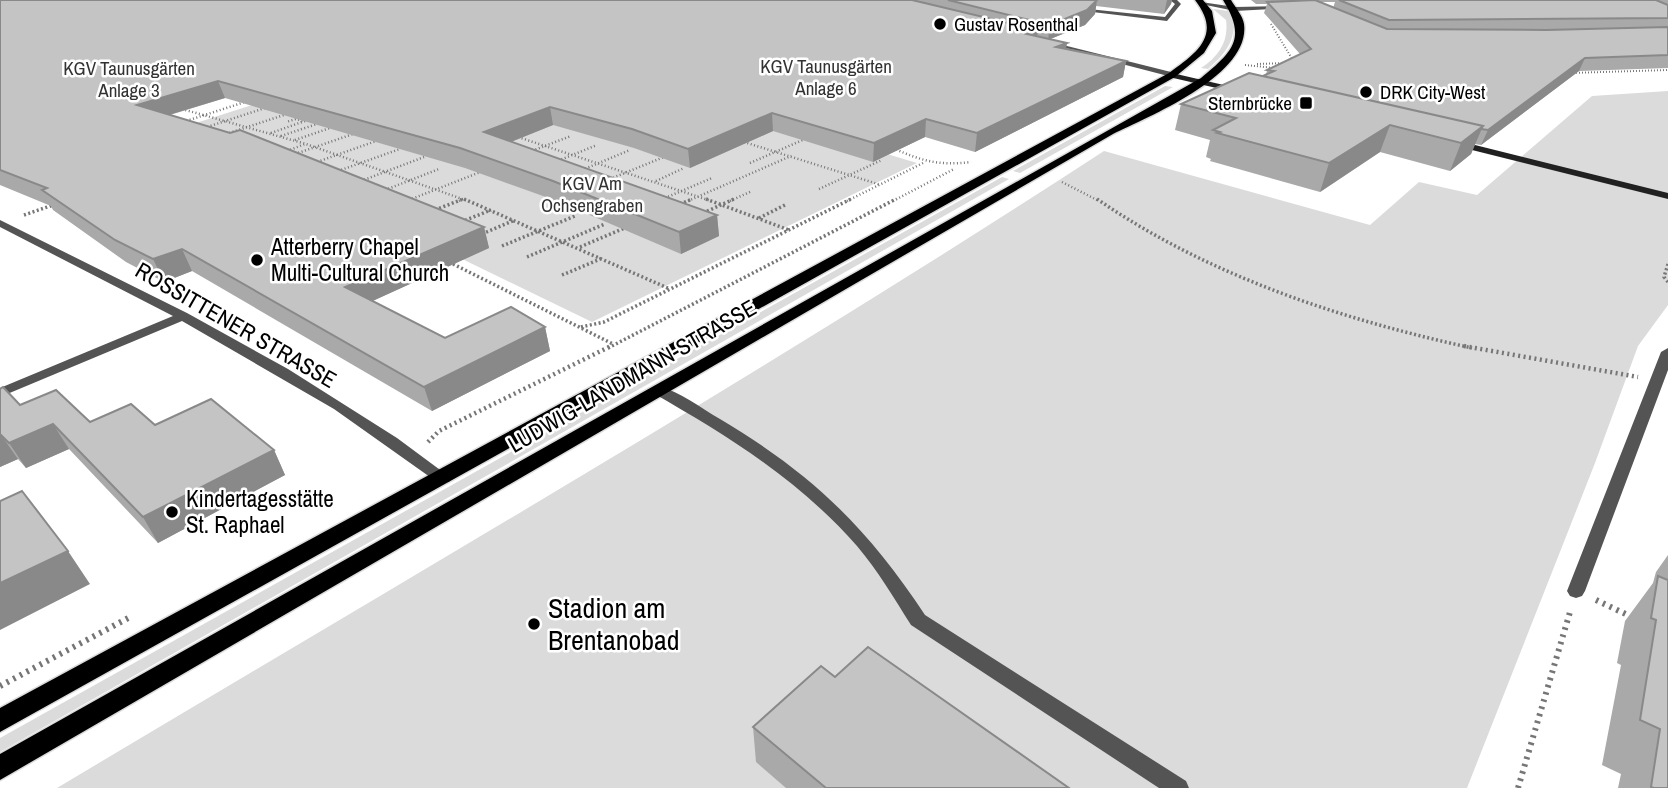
<svg xmlns="http://www.w3.org/2000/svg" width="1668" height="788" viewBox="0 0 1668 788" font-family="'Archivo Narrow',sans-serif">
<rect width="100%" height="100%" fill="#fff"/>
<path fill="#dbdbdb" d="M1213,9l16,2c12,24 -3,43 -21,58l-7,-1c18,-12 28,-27 25,-48z
M442,44l405,98 70,21 -325,159 -202,-98 -241,-86z
M1165,86l8,1 -153,86 -7,-2z
M1668,91v214l-30,41 -43,117 -128,325h-1410c351,-210 705,-414 1047,-637l266,74 49,-43 58,13 115,-99z
M1002,177l7,2 -1009,573v-14z"/>
<g fill="none" stroke-linecap="round" stroke-linejoin="round">
<defs>
<path id="primary" d="M1195,0h8l9,11 4,22 -12,20 -29,24 -1175,655v-24l1169,-635c29,-21 53,-38 26,-73z
M1223,0h8c4,7 12,16 13,24 7,51 -94,92 -131,110l-1113,646v-26l1201,-676c32,-27 46,-39 22,-78z"/>
</defs>
<use href="#primary" stroke="#dbdbdb" stroke-width="3"/>
<path stroke="#767676" stroke-width="2" stroke-dasharray="1 2" stroke-linecap="butt" d="M1271,24l23,38
M1257,64l29,-1
M1245,65l30,3
M1570,73l98,-3"/>
<path stroke="#767676" stroke-width="2.5" stroke-dasharray="1 2.5" stroke-linecap="butt" d="M182,109l124,35 162,57
M183,122l62,-20
M204,128l61,-20
M271,133l34,-12 -9,-2 -10,3
M226,134l58,-19
M281,136l39,-13
M515,136l196,65
M295,140l38,-13
M744,142l137,43
M893,148c28,13 47,18 78,14
M287,151l18,-7
M529,152l42,-16
M295,154l61,-21
M555,162l42,-17
M314,163l65,-23
M750,163l55,-24
M582,170l48,-20
M338,171l62,-22
M610,179l54,-22
M361,181l63,-24
M656,181l28,-13
M1062,182l37,19
M819,189l63,-29
M385,190l54,-21
M665,198l47,-20
M409,200l74,-29
M459,201l4,-2
M688,201l103,-45
M730,201l22,-10
M847,201l76,-38
M893,201l61,-32"/>
<path stroke="#767676" stroke-width="3.5" stroke-dasharray="2 2.5" stroke-linecap="butt" d="M464,199l206,90
M706,199l83,31
M1097,199c112,77 243,120 375,149
M409,200l3,-1
M680,204l12,-5
M435,210l28,-11
M703,213l31,-14
M24,215l32,-11
M759,218l28,-14
M461,222l30,-12
M482,234l33,-14
M502,246l73,-30
M580,247l47,-20
M527,257l78,-33
M449,262l164,82
M1668,264l-4,13 4,5
M562,275l41,-17
M581,327l23,-5 247,-123
M608,348l288,-149"/>
<path stroke="#767676" stroke-width="4.5" stroke-dasharray="2 3.5" stroke-linecap="butt" d="M1464,346l174,31
M428,442l11,-11 172,-85"/>
<path stroke="#767676" stroke-width="6" stroke-dasharray="2.5 5" stroke-linecap="butt" d="M1596,600l36,17
M0,686l132,-70
M1518,788l52,-176"/>
<path fill="#545454" fill-rule="evenodd" d="M1170,0h7l4,4 -14,17 -91,-11 3,-2 86,9 10,-13z
M1668,348v22l-83,221 -3,5 -6,2 -6,-2 -3,-5 94,-239z
M658,386c21,5 43,22 62,33 92,55 146,107 205,196l261,166 3,7h-30l-248,-163c-17,-27 -33,-54 -54,-79 -58,-66 -129,-110 -204,-153l-2,-3 2,-3z"/>
<path fill="#545454" fill-rule="evenodd" d="M1201,2l34,5 50,-1 3,2 -53,3 -34,-7z
M1047,41l128,32 1,2 -4,2 -127,-33z
M0,220l187,93 101,56 109,69 54,40 -2,4h-12l-103,-73 -152,-88 -182,76v-9l173,-72 -173,-89z"/>
<path fill="#212121" fill-rule="evenodd" d="M1172,73l69,16 1,2 -4,2 -69,-16v-4z
M1455,140l213,53v6l-216,-54 -1,-2z"/>
<use href="#primary" fill="#000" fill-rule="evenodd"/>
</g>
<path fill="#a9a9a9" fill-rule="evenodd" d="M0,0h1172l-1,4 -7,10 -68,-8 -1,8 -10,11 -35,14 16,9 60,13 -3,16 -148,75 -50,-15 -52,25 -100,-31 -83,37 -56,-20 -81,-23 -42,17 206,73 2,21 -38,18 -124,-53 -92,-33 -240,-70 -55,17 314,112 5,21 -117,53 73,37 100,-11 5,24 -118,60 -240,-140 -28,11 -38,-20 -73,-52 -2,-4 -51,-21z
M1251,0h43l-1,1h13l-2,-1h364v68l-89,3 -98,74 -6,-1 -4,10 -21,17 -70,-19 -60,40 -110,-31 1,-2 -5,-2 4,-17 -35,-10 6,-26 82,-28 3,-1 1,-5 33,-16 -36,-41 3,-9h-11zM1319,2h16l-2,6z
M0,389l20,16 70,17 65,3 119,25 11,25 -127,68 -89,-94 -43,19 -8,-9 -18,8z
M1668,555v233h-50l3,-14 -19,-9 19,-100 -4,-2 8,-42 28,-38 3,-11z
M835,677l234,111h-283l-30,-26 -3,-35z"/>
<path fill="#898989" d="M1097,0l-2,14 -10,11 -37,15 2,-15z
M1167,0h5l-1,4 -7,10z
M1038,30l-2,15 -9,-11z
M1067,43l-2,15 -9,-11z
M1585,58l-6,13 -98,74 7,-15z
M1126,61l-3,16 -148,75 2,-19z
M218,81l7,17 -80,24 -8,-17z
M550,107l3,18 -65,26 -4,-19z
M772,113l1,18 -83,37 -2,-19z
M926,119l-1,18 -52,25 1,-19z
M1390,125l-10,27 -60,40 9,-29z
M1483,126l-12,28 -21,17 11,-28z
M717,215l2,21 -38,18 -2,-22z
M484,227l5,21 -136,62 -8,-23z
M182,249l10,22 -28,11 -11,-23z
M545,327l5,24 -118,60 -8,-24z
M53,424l16,25 -43,19 -17,-25z
M0,435h1l17,24 -18,8z
M274,450l11,25 -127,68 -15,-26z
M68,551l22,33 -90,46v-47z"/>
<path fill="#c4c4c4" stroke="#898989" stroke-width="2" d="M0,0h912l126,30 -11,4 40,9 -11,4 70,14 -149,72 -51,-14 -52,24 -102,-30 -84,36 -56,-20 -82,-22 -66,25 233,83 -38,17 -126,-51 -93,-33 -242,-67 -81,24 93,28 10,-3 244,97 -139,60 100,51 66,-31 34,20 -121,60 -242,-138 -29,10 -38,-19 -73,-50 5,-2 -47,-18z
M948,0h149l-10,10 -37,15z
M1315,0l72,29 159,1 122,-3v28l-83,3 -97,72 -7,-1 2,-3 -220,-50 11,-5 -7,-1 44,-21 -44,-47z
M1339,0h317l12,5v13l-279,2z
M1249,73l234,53 -22,17 -71,-18 -61,38 -112,-30 3,-1 -7,-2 23,-12 -55,-14z
M3,387l17,18 36,-15 34,32 41,-18 24,21 56,-26 63,51 -131,67 -90,-93 -44,19 -8,-8h-1v-46z
M22,491l46,60 -68,32v-82z
M1658,576l10,4v208h-14l-3,-1 9,-58 -20,-9 16,-100 -5,-2z
M868,647l201,141h-243l-73,-61 68,-61 14,11z"/>
<g fill="#000" stroke="#fff" stroke-width="2.5">
<circle cx="940" cy="24" r="7"/>
<circle cx="1366" cy="92" r="7"/>
<rect x="1299" y="96" width="14" height="14" rx="3.5"/>
<circle cx="257" cy="260" r="7"/>
<circle cx="172" cy="512" r="7"/>
<circle cx="534" cy="624" r="7"/>
</g>
<g text-anchor="middle" stroke-width="5" stroke-linejoin="round" paint-order="stroke">
<g font-size="19" fill="#000" stroke="#fff" text-anchor="start">
<text x="954" y="31">Gustav Rosenthal</text>
<text x="1380" y="99">DRK City-West</text>
<text x="1292" y="110" text-anchor="end">Sternbrücke</text>
</g>
<g font-size="19" fill="#323232" stroke="#fff">
<text x="826" y="73">KGV Taunusgärten<tspan x="826" dy="22">Anlage 6</tspan></text>
<text x="129" y="75">KGV Taunusgärten<tspan x="129" dy="22">Anlage 3</tspan></text>
<text x="592" y="190">KGV Am<tspan x="592" dy="22">Ochsengraben</tspan></text>
</g>
<g font-size="23" fill="#000" stroke="#fff" text-anchor="start">
<text x="271" y="255">Atterberry Chapel<tspan x="271" dy="26">Multi-Cultural Church</tspan></text>
<text x="186" y="507">Kindertagesstätte<tspan x="186" dy="26">St. Raphael</tspan></text>
</g>
<g font-size="23" fill="#000" stroke="#fff">
<text transform="translate(236 325) rotate(30)" y="8">ROSSITTENER STRASSE</text>
<text transform="translate(632 376) rotate(-30)" y="8">LUDWIG-LANDMANN-STRASSE</text>
</g>
<g font-size="28" fill="#000" stroke="#fff" text-anchor="start">
<text x="548" y="618">Stadion am<tspan x="548" dy="32">Brentanobad</tspan></text>
</g>
</g>
</svg>
